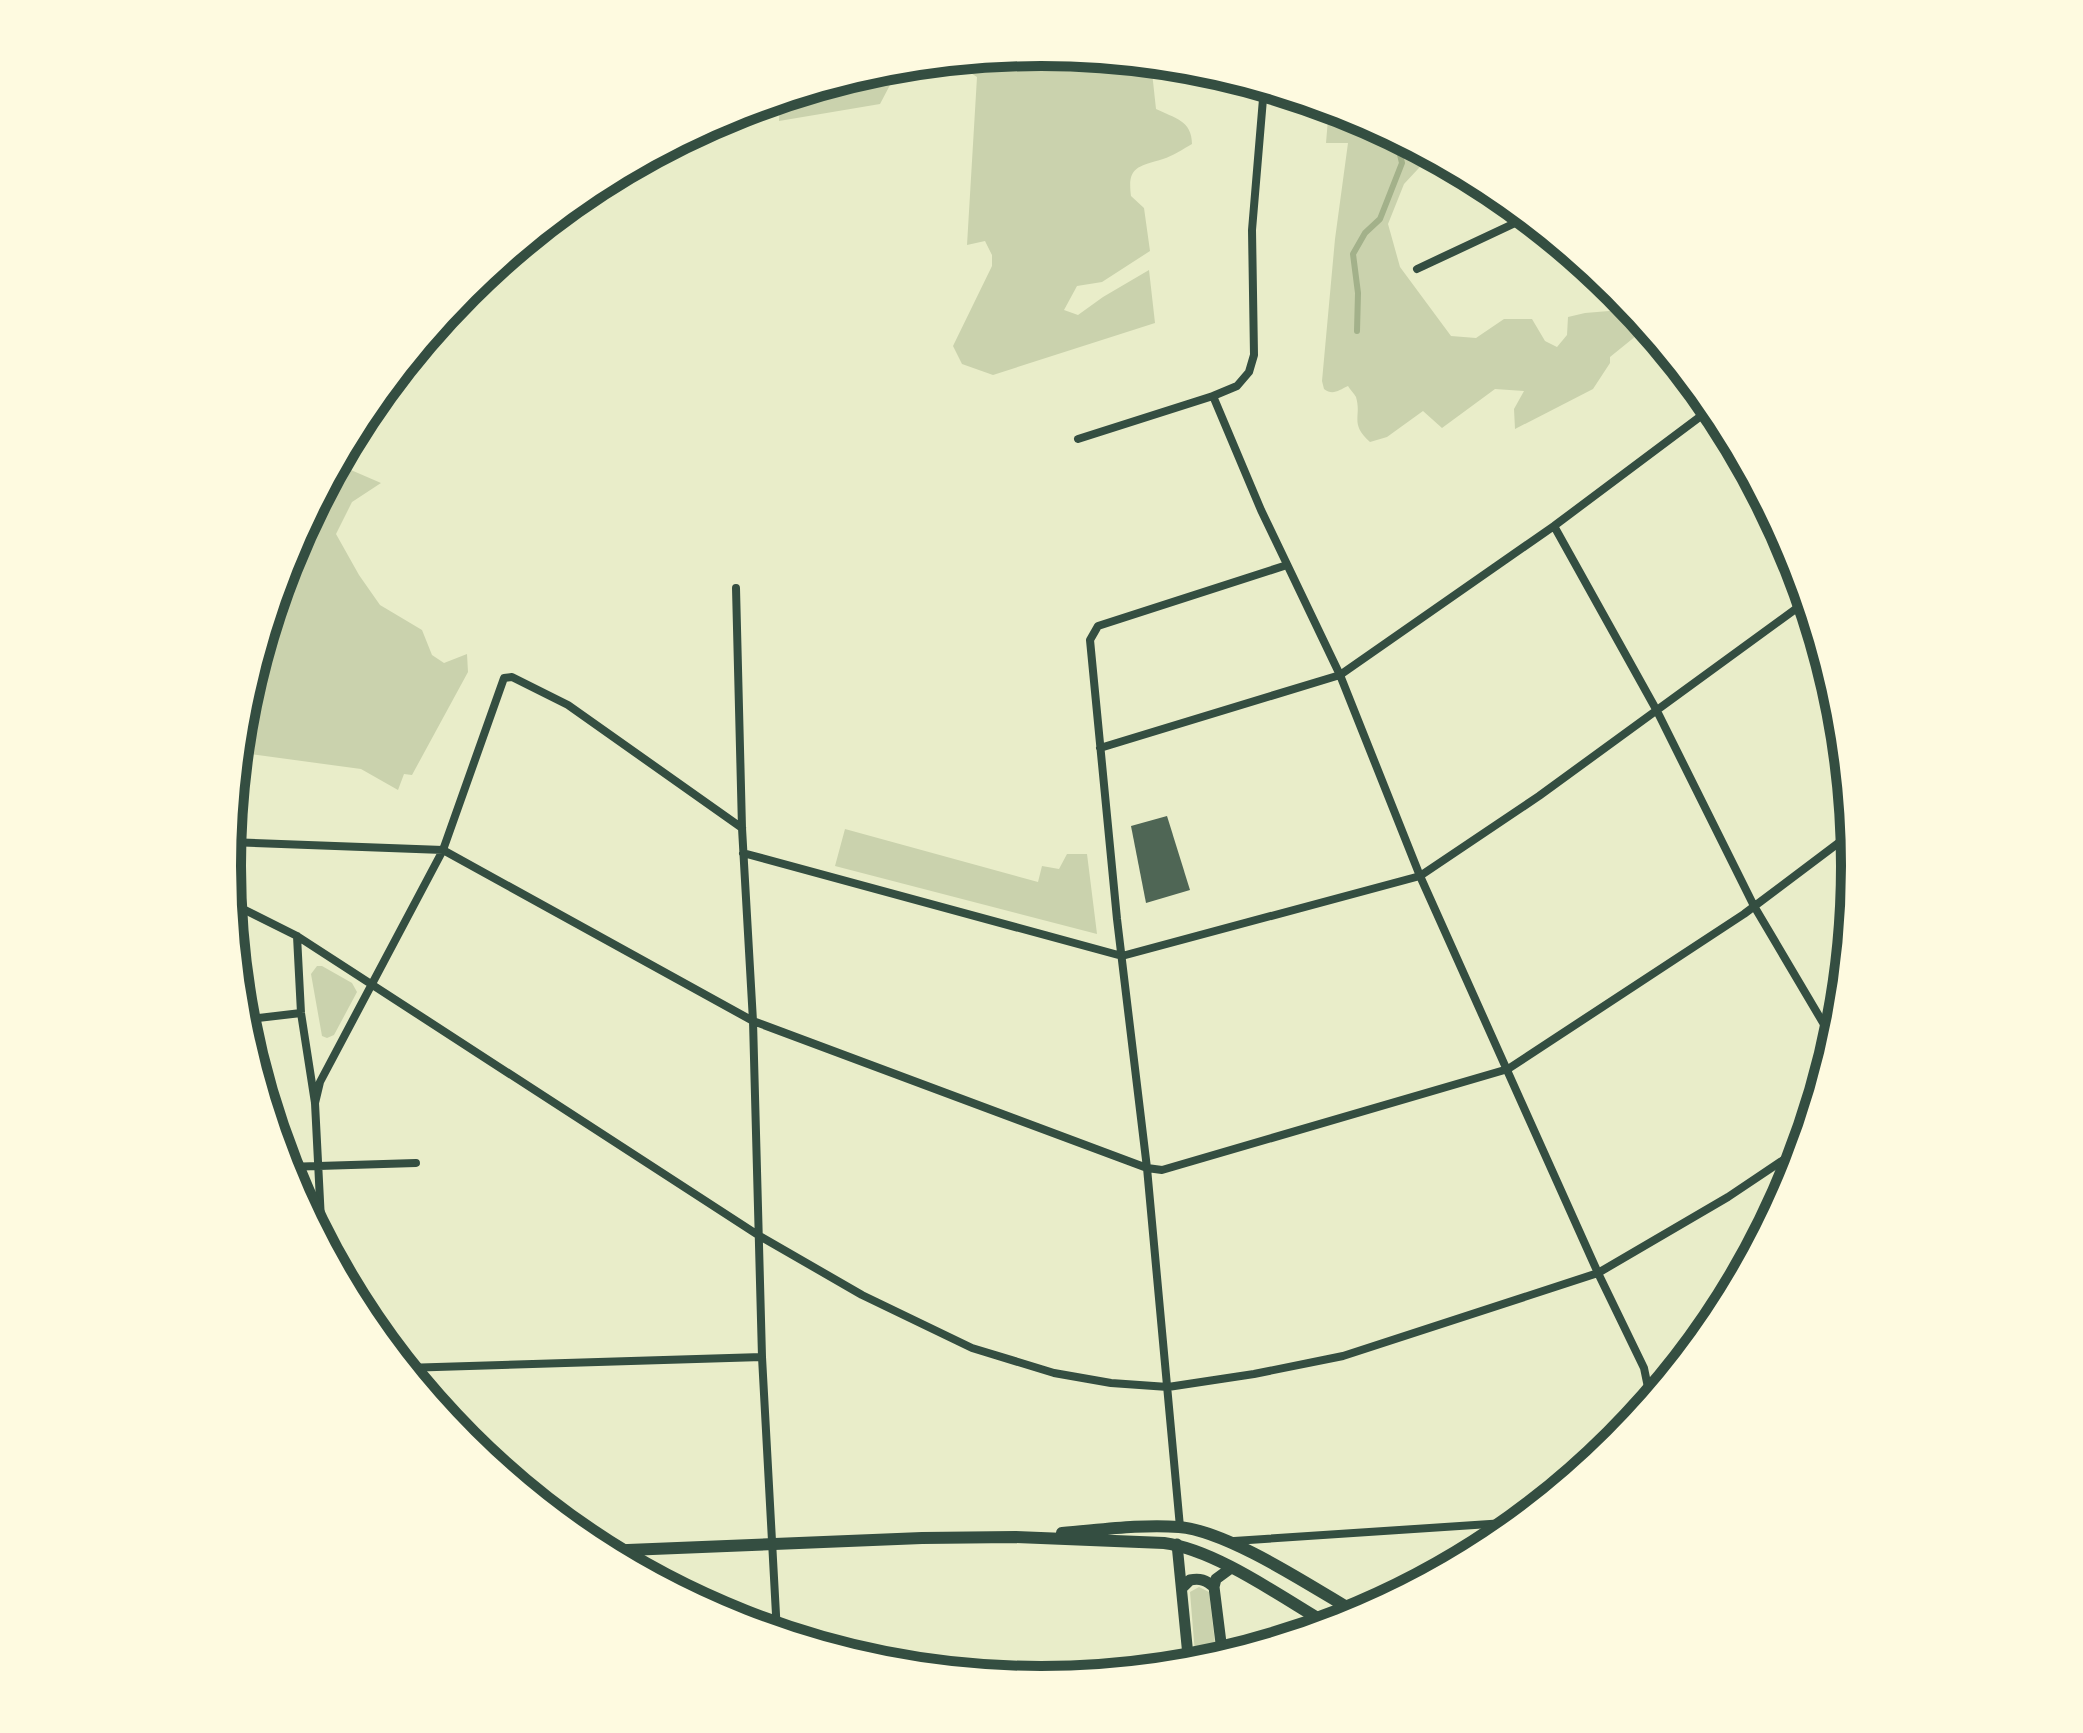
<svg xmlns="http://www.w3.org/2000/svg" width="2083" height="1733" viewBox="0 0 2083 1733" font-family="'Varela Round',sans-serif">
<rect width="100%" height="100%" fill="#e9edc9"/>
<path fill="#cad2ad" d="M1042,52l109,11 5,46c18,9 36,11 36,35 -9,5 -19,12 -29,15 -25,8 -36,7 -32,37l13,12 6,43 -48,31 -25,4 -13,24 14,5 25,-18 46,-27 6,53 -162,52 -31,-11 -9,-18 39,-80v-11l-7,-14 -18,4 10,-168 -25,-16z
M900,66l-20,38 -101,17 1,-22 103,-31z
M1329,107l25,7 77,41 -27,29 -16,40 12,43 51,69 25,2 28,-19h28l13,22 12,6 10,-12 1,-18 17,-4 48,-4 14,18 -37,30v6l-17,26 -78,40 -1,-20 10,-18 -29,-2 -53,39 -19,-17 -36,26 -17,5c-21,-19 -8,-25 -14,-45 -2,-4 -6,-7 -8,-11 -9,4 -15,10 -24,3l-2,-8 13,-142 13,-96h-22z
M337,464l44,19 -29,19 -16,32 23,41 21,30 42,25 10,25 12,8 23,-9 1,18 -56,103 -8,-1 -6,16 -37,-21 -111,-15 -3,-21h-7l3,-26 46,-153z
M845,829l193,53 4,-16 17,3 8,-15h20l10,80 -262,-68z
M317,966h5l30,17 5,9 -23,43 -7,3 -5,-2 -11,-62z
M1199,1587l10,5 8,68 -21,6 -6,-74z"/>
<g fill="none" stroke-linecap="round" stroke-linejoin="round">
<path stroke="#a3b18a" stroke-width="6" d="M1357,331l1,-38 -5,-39 12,-21 15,-14 22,-56 -6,-26"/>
</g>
<path fill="#4f6655" d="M1167,816l23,74 -44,13 -15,-77z"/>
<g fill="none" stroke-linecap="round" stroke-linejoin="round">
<path stroke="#344e41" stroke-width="4" d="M1650,1388l16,-5"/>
<path stroke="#344e41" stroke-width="8" d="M1417,269l111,-52
M1213,396l48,114 79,165 80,201 178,397 46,95 7,34
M1078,439l135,-43 24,-10 12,-14 5,-17 -2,-125 12,-143
M1554,526l103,185 97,195 81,137
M736,588l6,240 11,193 9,336 15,276
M1100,748l240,-73 214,-149 159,-119
M229,842l214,8 310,171 394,147 15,2 346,-101 236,-155 109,-82
M743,853l379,103 298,-80 119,-80 269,-196
M231,903l66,33 461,299 104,60 110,53 82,25 57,10 57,4 86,-13 89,-18 255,-83 130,-76 76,-51
M297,936l4,77 14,90 7,137
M242,1020l59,-7
M315,1103l5,-21 123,-232 61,-172 8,-1 56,28 174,123
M286,1167l130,-4
M404,1368l358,-11
M1180,1527l-33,-359 -30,-249 -27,-279 8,-14 189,-61
M1234,1541l286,-19"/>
<path stroke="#344e41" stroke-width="11" d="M1177,1544l12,122
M1182,1588l8,-8c10,-2 16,0 24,7
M1223,1659l-9,-72 2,-8 15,-11"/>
<path stroke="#344e41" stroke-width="12" d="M1062,1533c38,-3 79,-9 117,-6 50,4 136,62 181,88
M603,1551l319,-13 93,-1 149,6c53,7 120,56 167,83"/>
</g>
<path d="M0 0H2083V1733H0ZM241 866a800 800 0 1 1 1600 0a800 800 0 1 1-1600 0Z" fill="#fefae0" fill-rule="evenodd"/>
<path fill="none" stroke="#344e41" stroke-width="10" d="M241 866a800 800 0 1 1 1600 0a800 800 0 1 1-1600 0Z"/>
</svg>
